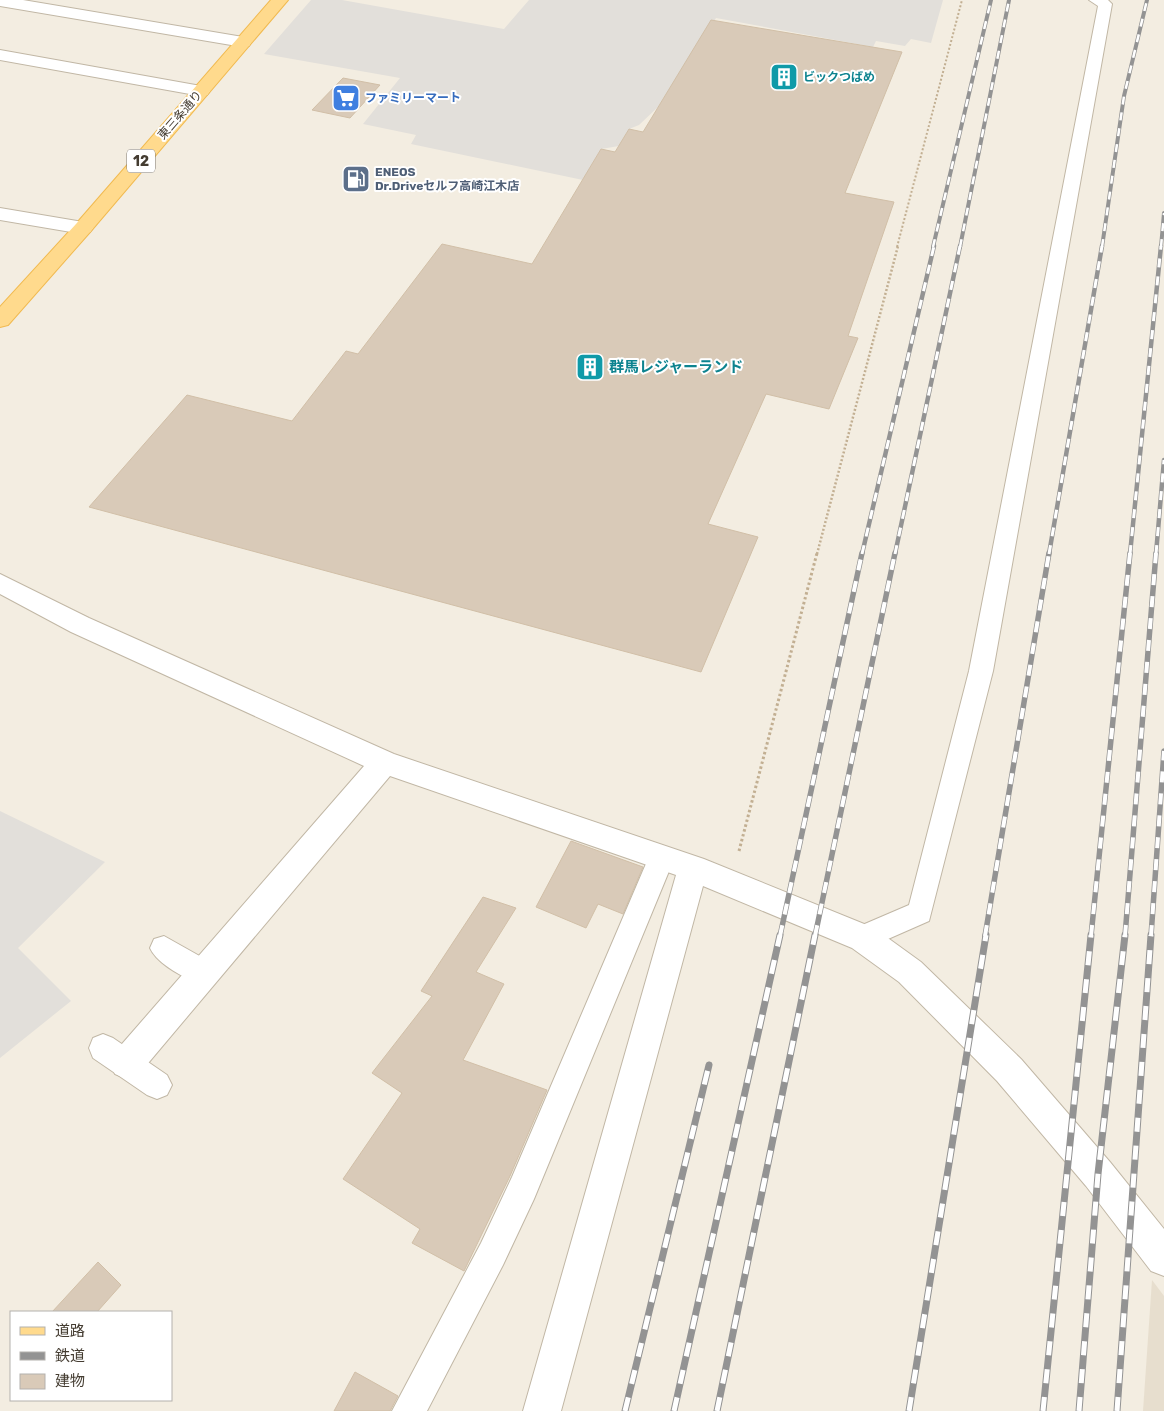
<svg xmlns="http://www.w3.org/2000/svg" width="1164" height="1411" viewBox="0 0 1164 1411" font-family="Rubik,'Noto Sans JP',sans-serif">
<rect width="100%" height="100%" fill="#f3ede1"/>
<path fill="#e7dece" d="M1152,1280l12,16v115h-21z"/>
<path fill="#e2dfda" d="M311,0h31l162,29 25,-29h414l-12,43 -20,-4 -6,7 -29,-5 -3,6 -157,-29 -58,89 -19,18 -10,4 -10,17 -18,3 -18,31 -172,-36 5,-9 -53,-11 37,-46 -136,-24z
M0,811l105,51 -87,86 53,53 -71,57z"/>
<path fill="#d9cab8" stroke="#d1bfa7" d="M711,20l191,32 -57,141 49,9 -46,134 10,2 -29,71 -63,-15 -58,130 50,13 -57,135 -612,-165 98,-112 105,26 54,-70 12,3 84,-110 90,20 69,-115 14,3 14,-23 14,3z
M343,78l37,7 -30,33 -38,-8z
M571,841l72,26 -20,47 -25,-10 -12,24 -50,-21z
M483,897l33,11 -40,64 28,12 -41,76 84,30 -37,86 -46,95 -52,-28 8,-14 -77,-50 59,-86 -30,-20 60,-77 -11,-5z
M98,1262l23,23 -24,27h-45z
M355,1372l43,24 -8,15h-56z"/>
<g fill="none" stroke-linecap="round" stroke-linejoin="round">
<defs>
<path id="service" d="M1089,0h19l4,4 -119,667 -64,250 -66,29 -10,-3 -3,-9 3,-9 56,-24 60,-234 129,-665z
M661,848l9,3 4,8 -140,340 -31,66 -76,146h-35l89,-168 31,-66 136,-318 4,-8z
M164,936l48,27 4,9 -4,9 -10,4c-17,-7 -44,-20 -52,-37l4,-9z
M103,1034l10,4 54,37 5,10 -5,10 -10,4 -10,-4 -54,-37 -4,-10 4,-10z"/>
<path id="minor" d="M0,0h23l220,37 6,1 2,4 -2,4 -6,1 -243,-41z
M0,50l201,36 6,1 3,4 -3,4 -6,1 -201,-36z
M0,208l83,14 7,2 3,4 -3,4 -7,2 -83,-14z
M0,574l89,44 305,136 310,105 170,69 47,34 100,97 89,103 54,67v47l-13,-5 -65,-85 -89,-105 -98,-99 -47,-34 -149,-62 -142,525h-38l153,-536 -286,-99 -251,298 -12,5 -12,-5 -5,-11 5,-11 249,-286 -293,-134 -71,-38z"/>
<path id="primary" d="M271,0h17l-198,232 -82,93 -8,2v-20l76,-83z"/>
</defs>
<use href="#service" stroke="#c1b7a5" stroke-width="2"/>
<use href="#minor" stroke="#c1b7a5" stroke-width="2"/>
<use href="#primary" stroke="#f1ba50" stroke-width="2"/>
<path stroke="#c2af92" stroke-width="2" stroke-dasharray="2 2" stroke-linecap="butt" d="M897,247l65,-247"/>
<path stroke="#c2af92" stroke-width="2.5" stroke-dasharray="2 2" stroke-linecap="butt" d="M817,554l81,-308"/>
<path stroke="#c2af92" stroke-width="3" stroke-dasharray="2.5 2.5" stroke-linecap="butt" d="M739,851l78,-298"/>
<use href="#service" fill="#fff" fill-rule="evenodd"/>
<use href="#minor" fill="#fff" fill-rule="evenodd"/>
<use href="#primary" fill="#ffda8d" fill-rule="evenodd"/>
<defs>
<path id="rail-far3" d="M933,247l58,-247
M960,247l49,-247
M1102,247l22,-151 23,-96
M1161,247l3,-34"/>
<path id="rail-far2" d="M862,554l72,-308
M895,554l65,-308
M1049,554l53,-308
M1130,554l31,-308
M1156,554l8,-94"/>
<path id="rail-far1" d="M780,936l82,-383
M815,936l80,-383
M985,936l64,-383
M1091,936l39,-383
M1125,936l31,-383
M1151,936l13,-185"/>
<path id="rail" d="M625,1411l84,-346
M674,1411l106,-476
M717,1411l98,-476
M909,1411l77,-476
M1043,1411l48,-476
M1079,1411l19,-237 27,-239
M1117,1411l34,-476"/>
</defs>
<use href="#rail-far3" stroke="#939393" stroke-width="4"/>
<use href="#rail-far2" stroke="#939393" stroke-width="4.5"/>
<use href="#rail-far1" stroke="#939393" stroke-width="5.5"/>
<use href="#rail" stroke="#939393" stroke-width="7"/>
<use href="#rail-far3" stroke="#fff" stroke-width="2.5" stroke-dasharray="8" stroke-linecap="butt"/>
<use href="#rail-far2" stroke="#fff" stroke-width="3" stroke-dasharray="9" stroke-linecap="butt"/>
<use href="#rail-far1" stroke="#fff" stroke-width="4" stroke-dasharray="11" stroke-linecap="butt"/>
<use href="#rail" stroke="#fff" stroke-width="5" stroke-dasharray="14" stroke-linecap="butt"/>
</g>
<defs>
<symbol id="building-square" viewBox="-11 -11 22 22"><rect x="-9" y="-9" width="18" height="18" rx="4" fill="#0f9aa8" stroke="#fff"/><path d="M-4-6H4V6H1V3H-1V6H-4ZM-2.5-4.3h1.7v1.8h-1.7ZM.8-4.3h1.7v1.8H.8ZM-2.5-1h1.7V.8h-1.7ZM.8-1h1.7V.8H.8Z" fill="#fff"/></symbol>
<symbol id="supermarket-square" viewBox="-11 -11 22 22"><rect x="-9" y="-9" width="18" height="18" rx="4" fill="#3f7fe0" stroke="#fff"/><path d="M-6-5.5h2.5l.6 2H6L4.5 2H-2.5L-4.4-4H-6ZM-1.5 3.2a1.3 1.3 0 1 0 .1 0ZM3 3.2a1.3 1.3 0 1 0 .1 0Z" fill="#fff"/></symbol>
<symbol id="fuel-square" viewBox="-11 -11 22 22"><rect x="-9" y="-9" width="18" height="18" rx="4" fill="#5c6f8a" stroke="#fff"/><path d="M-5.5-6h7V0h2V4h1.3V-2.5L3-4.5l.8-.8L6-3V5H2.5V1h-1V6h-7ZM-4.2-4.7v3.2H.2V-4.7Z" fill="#fff"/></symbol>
</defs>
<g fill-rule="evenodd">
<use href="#building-square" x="768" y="61" width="32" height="32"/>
<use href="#supermarket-square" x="330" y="82" width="32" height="32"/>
<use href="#fuel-square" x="340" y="163" width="32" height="32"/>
<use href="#building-square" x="574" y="351" width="32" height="32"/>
</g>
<g text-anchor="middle" stroke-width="4" stroke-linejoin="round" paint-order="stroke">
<g font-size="12" font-weight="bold" fill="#0d838f" stroke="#fff" text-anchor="start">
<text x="803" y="81">ビックつばめ</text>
</g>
<g font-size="12" font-weight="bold" fill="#366cbe" stroke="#fff" text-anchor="start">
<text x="365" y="102">ファミリーマート</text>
</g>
<g font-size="12" fill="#443c31" stroke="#fff">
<text transform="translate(180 115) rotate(-49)" y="4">東三条通り</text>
</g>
<g font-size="12" font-weight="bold" fill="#4e5e75" stroke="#fff" text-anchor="start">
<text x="375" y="176">ENEOS<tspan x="375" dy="14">Dr.Driveセルフ高崎江木店</tspan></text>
</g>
<rect fill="#fff" stroke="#7c766f" stroke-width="1" x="127" y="149.5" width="28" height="23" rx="4"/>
<g font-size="14" font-weight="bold" fill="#443c31">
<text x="141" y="166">12</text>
</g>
<g font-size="15" font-weight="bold" fill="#0d838f" stroke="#fff" text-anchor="start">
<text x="609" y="372">群馬レジャーランド</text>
</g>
</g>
<rect x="10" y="1311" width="162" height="90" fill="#ffffff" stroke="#b4b1ad"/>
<rect x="20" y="1327" width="25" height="8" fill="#ffda8d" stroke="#b4b1ad"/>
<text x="55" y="1336" font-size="15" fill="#443c31">道路</text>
<rect x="20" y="1352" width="25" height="8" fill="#939393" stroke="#b4b1ad"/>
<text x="55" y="1361" font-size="15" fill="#443c31">鉄道</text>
<rect x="20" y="1374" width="25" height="15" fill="#d9cab8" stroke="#b4b1ad"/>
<text x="55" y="1386" font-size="15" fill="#443c31">建物</text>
</svg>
